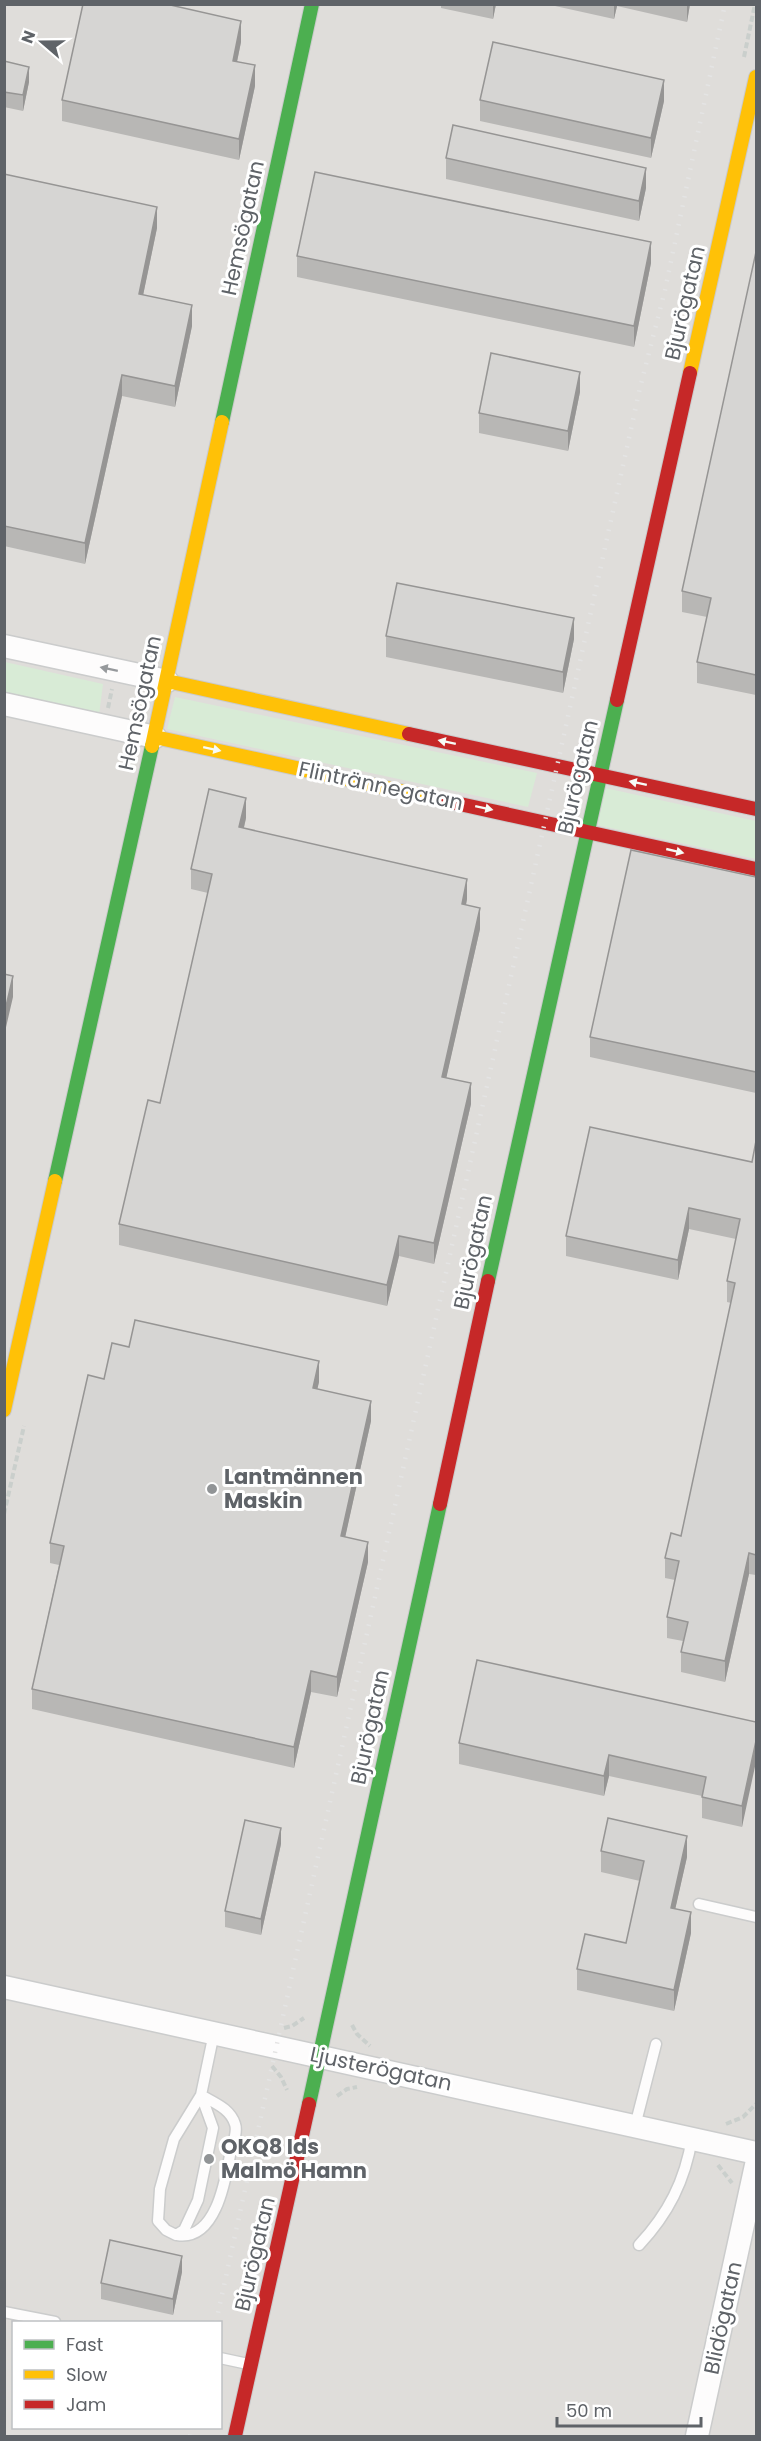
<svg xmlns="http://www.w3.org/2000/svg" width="761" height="2441" viewBox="0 0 761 2441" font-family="Poppins,sans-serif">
<rect width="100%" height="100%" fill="#efeeea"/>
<path fill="#dfddda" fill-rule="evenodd" d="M5,5h751v2431h-751zM14,2322h206v106h-206z"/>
<path fill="#d8ebd6" d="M5,662l98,22 -4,31 -94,-21z
M175,697l362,76 -9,34 -361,-78z
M605,788l151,33v38l-159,-34z"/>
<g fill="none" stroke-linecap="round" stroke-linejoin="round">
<defs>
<path id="lane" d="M699,1904l57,13
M201,2095l12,33 -15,72 -14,30 -8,5 -10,-5 -8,-9 2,-32 14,-50 27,-44 13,-62
M635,2126l21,-82
M177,2235c38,6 48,-52 53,-80 2,-8 8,-23 5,-31 -5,-16 -21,-21 -34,-29
M639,2245c29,-31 46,-64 53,-107
M4,2312l51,10
M220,2358l28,6"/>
<path id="street" d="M4,646l163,35
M4,704l151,33
M4,1987l752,166
M697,2436l59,-271"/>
<path id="fast" d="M222,422l90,-418
M55,1181l97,-435
M488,1281l129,-581
M309,2104l131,-600"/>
<path id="slow" d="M690,373l66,-296
M167,681l242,53
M155,737l282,62
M152,746l70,-324
M4,1410l51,-229"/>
<path id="jam" d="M617,700l73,-327
M409,734l347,75
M437,799l319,70
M440,1504l48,-223
M235,2436l74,-332"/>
</defs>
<use href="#lane" stroke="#cbcccc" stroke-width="13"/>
<use href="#street" stroke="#cbcccc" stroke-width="25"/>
<use href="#fast" stroke="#cacacb" stroke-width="16"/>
<use href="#slow" stroke="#cacacb" stroke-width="16"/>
<use href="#jam" stroke="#cacacb" stroke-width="16"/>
<path stroke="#cacfcc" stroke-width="4" stroke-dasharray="6 3" stroke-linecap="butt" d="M744,57l11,-53
M108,708l4,-19
M4,1514l20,-88
M352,2025l5,9 13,12
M284,2028l8,-2 12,-8
M272,2066l9,11 6,13
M337,2096l10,-7 10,-2
M726,2124l17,-7 13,-13
M718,2165l14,18"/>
<use href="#lane" stroke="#fdfcfc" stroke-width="10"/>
<use href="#street" stroke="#fdfcfc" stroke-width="22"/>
<use href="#fast" stroke="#4caf50" stroke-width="14"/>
<use href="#slow" stroke="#ffc107" stroke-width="14"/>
<use href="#jam" stroke="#c62828" stroke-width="14"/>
<path stroke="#e4e4e4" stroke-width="4.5" stroke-dasharray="1.5 8" stroke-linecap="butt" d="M216,2322l424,-1934 25,-98 60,-286
M190,2436l2,-8"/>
</g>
<path fill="#b8b7b5" d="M441,4h55l-3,15 -52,-11z
M546,4h144l-3,18 -70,-16 -3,13z
M241,42l-4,20 18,24 -16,74 -177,-39v-21z
M4,61l25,21 -6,29 -19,-4z
M480,100l184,1 -13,57 -171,-37z
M446,158l200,30 -7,33 -193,-42z
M4,174l153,54 -14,67 49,31 -17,81 -53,-11 -37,168 -81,-18z
M756,252v443l-59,-12v-21l10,-45 -25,-5v-21z
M297,256l354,7 -17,84 -337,-70z
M580,392l-12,59 -89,-18v-20z
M386,636l188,3 -11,54 -177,-36z
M246,818l-2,10 223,71 -1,6 14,24 -34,149 25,26 -37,160 -35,-8 -12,50 -268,-61v-21l41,-121 48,-210 -17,-4v-20z
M756,877v216l-166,-36v-20z
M756,1141v434l-7,-1 -24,108 -44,-10v-20l2,-11 -16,-3v-21l8,-37 -10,-2v-20l16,-22 50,-233 -4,-1v-21l9,-42 -47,-10 -11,51 -112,-24v-20l186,-74z
M129,1347l190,35 -2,7 54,32 -26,116 23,25 -31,135 -26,-5 -17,76 -262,-59v-20l27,-124 -9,-2v-20l54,-164z
M756,1722l-14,105 -40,-9v-22l-93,-20 -5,20 -145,-32v-21z
M281,1844l-20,91 -36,-8v-16z
M601,1851l86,6 -12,52 16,24 -17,78 -97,-21v-21l49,-26 14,-62 -39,-9z
M182,2272l-9,43 -72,-16v-16z"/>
<path fill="#969594" d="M493,4h3l-3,15z
M614,4h3v2l-3,13z
M687,4h3l-3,18z
M241,21v21l-8,39v-20z
M255,65v21l-16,74v-21z
M29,67v15l-6,29v-16z
M664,80v21l-13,57v-20z
M646,168v20l-7,33v-20z
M157,207v21l-18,87v-21z
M651,242v21l-17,84v-21z
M192,305v21l-17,81v-21z
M580,372v20l-12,59v-20z
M122,375v21l-37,168v-21z
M574,618v21l-11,54v-21z
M246,798v20l-7,30v-21z
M467,879v20l-5,26v-21z
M480,908v21l-38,168v-20z
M13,976v21l-9,39v-21z
M471,1083v21l-37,160v-21z
M689,1208v21l-11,51v-20z
M399,1236v20l-12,50v-21z
M319,1361v21l-6,26v-20z
M371,1401v20l-30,135v-20z
M368,1542v20l-31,135v-20z
M749,1553v21l-24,108v-21z
M311,1671v21l-17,76v-21z
M756,1741v21l-14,65v-21z
M609,1755v21l-5,20v-20z
M281,1828v16l-20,91v-16z
M687,1836v21l-16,71v-20z
M691,1912v21l-17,78v-21z
M182,2256v16l-9,43v-16z"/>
<path fill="#d6d5d3" stroke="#969594" stroke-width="1.5" d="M83,4h83l75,17 -8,40 22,4 -16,74 -177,-39z
M493,42l171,38 -13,58 -171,-38z
M4,61l25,6 -6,28 -19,-3z
M453,125l193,43 -7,33 -193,-43z
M315,172l336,70 -17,84 -337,-70z
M4,174l153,33 -18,87 53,11 -17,81 -53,-11 -37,168 -81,-17z
M756,252v423l-59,-13 14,-64 -29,-7z
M491,353l89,19 -12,59 -89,-18z
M397,583l177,35 -11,54 -177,-36z
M209,789l37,9 -7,29 228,52 -5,25 18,4 -38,169 29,6 -37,160 -35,-7 -12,49 -268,-61 29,-124 12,3 52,-229 -21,-5z
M631,850l125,27v195l-166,-35z
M4,974l9,2 -9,39z
M590,1127l162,35 4,-21v414l-7,-2 -24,108 -44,-9 7,-30 -21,-5 12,-56 -14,-3 6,-25 10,3 54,-253 -8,-2 13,-62 -51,-11 -11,52 -112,-24z
M135,1320l184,41 -6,27 58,13 -30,135 27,6 -31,135 -26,-6 -17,76 -262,-58 32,-143 -14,-3 38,-168 16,4 8,-36 17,4z
M477,1660l279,62v19l-14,65 -40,-9 4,-20 -97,-22 -5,21 -145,-33z
M608,1818l79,18 -16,72 20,4 -17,78 -97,-21 8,-35 41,9 18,-82 -43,-10z
M245,1820l36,8 -20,91 -36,-8z
M110,2240l72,16 -9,43 -72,-16z"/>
<defs><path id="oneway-solid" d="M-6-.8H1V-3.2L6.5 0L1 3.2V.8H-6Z" transform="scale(1.5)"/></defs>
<use fill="#96999c" href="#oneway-solid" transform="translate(109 669) rotate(-168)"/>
<g fill="#f6fbf6">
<use href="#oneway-solid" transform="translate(447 742) rotate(-168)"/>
<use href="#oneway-solid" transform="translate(212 749) rotate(12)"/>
<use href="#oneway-solid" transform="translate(638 783) rotate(-168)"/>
<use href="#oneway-solid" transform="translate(484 808) rotate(12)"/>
<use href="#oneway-solid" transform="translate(675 851) rotate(13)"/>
</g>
<g fill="#919496" stroke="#fff" stroke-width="2">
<circle cx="212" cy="1489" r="6"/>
<circle cx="209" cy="2159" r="6"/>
</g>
<g text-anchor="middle" stroke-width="6" stroke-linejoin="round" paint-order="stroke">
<g font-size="21" fill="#5f6368" stroke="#fff">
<text transform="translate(243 228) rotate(-78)" y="7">Hemsögatan</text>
<text transform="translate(685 303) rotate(-77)" y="7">Bjurögatan</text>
<text transform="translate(140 703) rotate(-78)" y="7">Hemsögatan</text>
<text transform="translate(578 777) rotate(-77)" y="7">Bjurögatan</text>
<text transform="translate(381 786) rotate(12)" y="7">Flintrännegatan</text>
<text transform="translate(473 1252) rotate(-78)" y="7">Bjurögatan</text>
<text transform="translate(370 1727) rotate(-78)" y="7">Bjurögatan</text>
<text transform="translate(381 2069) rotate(12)" y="7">Ljusterögatan</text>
<text transform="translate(255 2254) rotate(-77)" y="7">Bjurögatan</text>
<text transform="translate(723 2318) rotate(-78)" y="7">Blidögatan</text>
</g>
<g font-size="21" font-weight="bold" fill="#5f6368" stroke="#fff" text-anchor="start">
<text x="224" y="1484">Lantmännen<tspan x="224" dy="24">Maskin</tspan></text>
<text x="221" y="2154">OKQ8 Ids<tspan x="221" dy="24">Malmö Hamn</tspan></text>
</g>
</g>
<rect width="761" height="2441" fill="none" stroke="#5f6368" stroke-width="12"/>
<rect x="12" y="2321" width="210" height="108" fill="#ffffff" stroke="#bfc1c3" stroke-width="1.5"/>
<rect x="24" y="2340" width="30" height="9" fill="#4caf50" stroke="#bfc1c3" stroke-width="1.5"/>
<text x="66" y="2351" font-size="18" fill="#5f6368">Fast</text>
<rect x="24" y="2370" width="30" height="9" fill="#ffc107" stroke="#bfc1c3" stroke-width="1.5"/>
<text x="66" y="2381" font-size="18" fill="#5f6368">Slow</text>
<rect x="24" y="2400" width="30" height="9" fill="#c62828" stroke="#bfc1c3" stroke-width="1.5"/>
<text x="66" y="2411" font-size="18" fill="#5f6368">Jam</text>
<g transform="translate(42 42) rotate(290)" stroke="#ffffff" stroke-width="4.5" paint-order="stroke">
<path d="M0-4.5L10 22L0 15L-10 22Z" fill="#5f6368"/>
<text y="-9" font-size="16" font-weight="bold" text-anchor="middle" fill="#5f6368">N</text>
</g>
<path d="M557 2417v9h144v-9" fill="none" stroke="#5f6368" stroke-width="3"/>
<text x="566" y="2417" font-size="18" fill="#5f6368" stroke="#ffffff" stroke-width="4.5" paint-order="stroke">50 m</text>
</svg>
